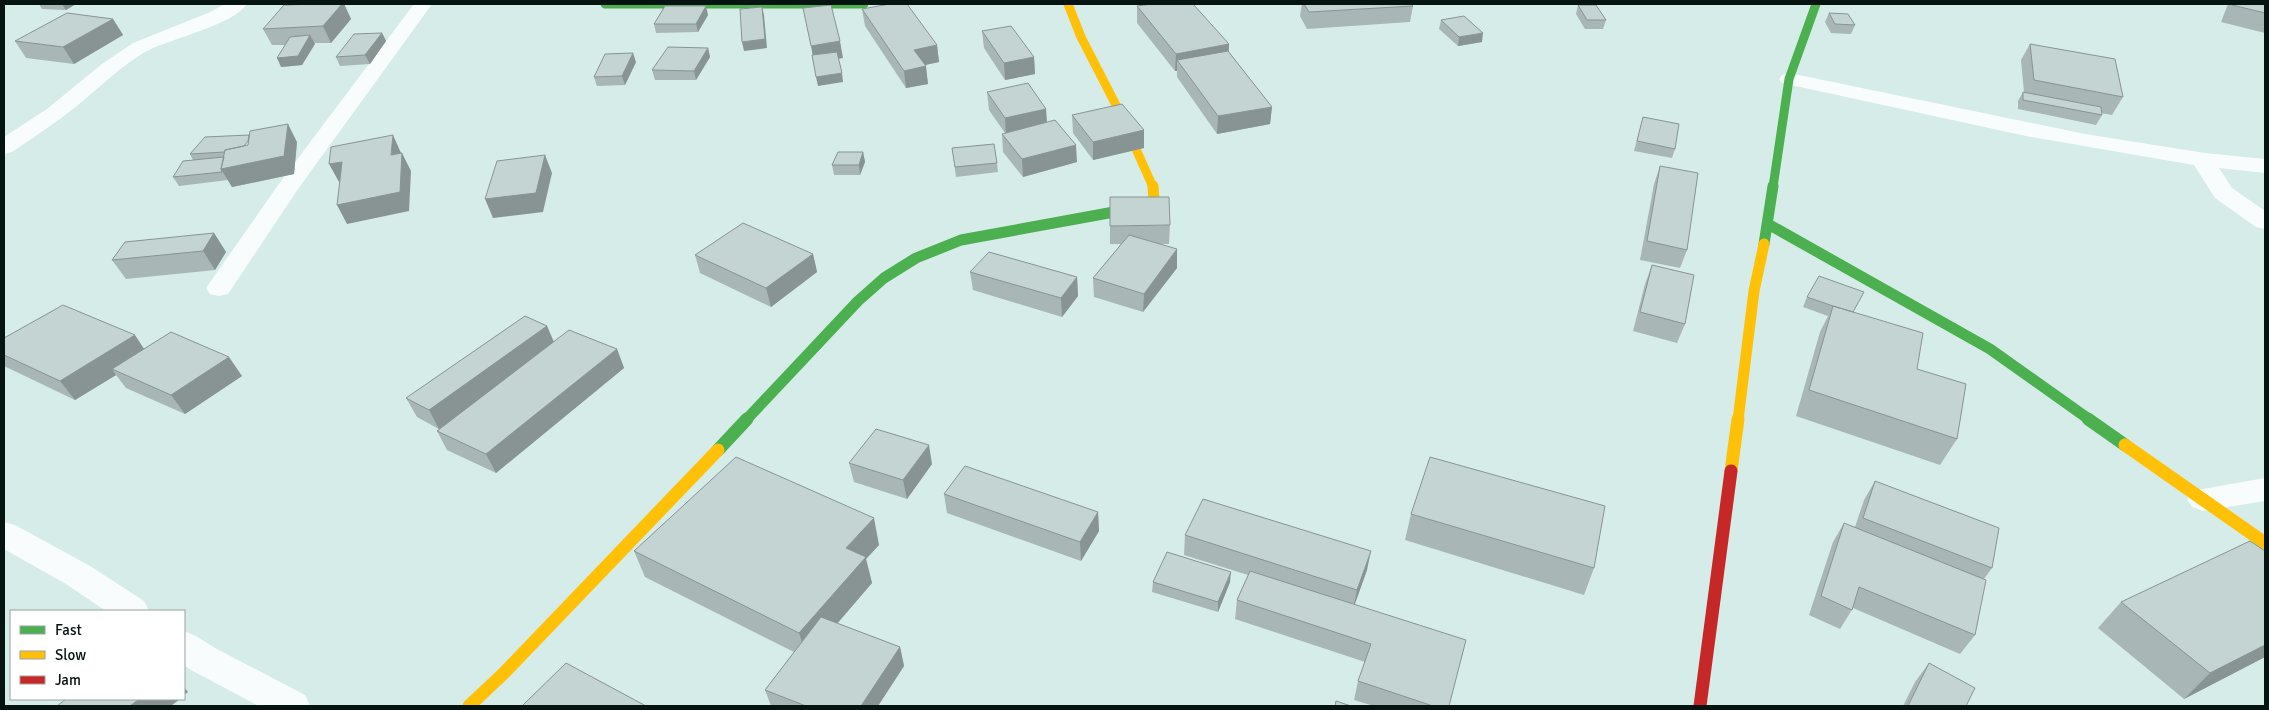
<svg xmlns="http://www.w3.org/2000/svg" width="2269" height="710" viewBox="0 0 2269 710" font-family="Signika,sans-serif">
<rect width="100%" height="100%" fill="#d6ece9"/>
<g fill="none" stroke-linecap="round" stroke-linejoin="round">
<path fill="#f9fcfc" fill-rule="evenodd" d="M225,4h22c-14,21 -75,34 -100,47 -25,14 -47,36 -69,54 -21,17 -44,32 -66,47l-8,2v-17l43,-28 55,-45 31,-21 75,-30z
M414,4h18l-134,185 -70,105 -9,2 -9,-2 -4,-6 75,-107z
M1789,73l296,61 120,19 60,6v14l-46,-5 13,20 33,23v18l-9,-2 -41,-29 -21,-33 -168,-29 -244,-53 -3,-4 3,-4z
M2265,478v23l-62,10 -11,-4 -5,-8 5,-8z
M4,522l11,3 75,41 54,35 5,10h-43l-40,-27 -62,-35z
M184,631l12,5 19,12 90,47 5,11h-51l-68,-36 -7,-5z"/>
<path stroke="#4caf50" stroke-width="9" d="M605,4h259
M1773,187l16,-108 27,-75"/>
<path stroke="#4caf50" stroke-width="11" d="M1768,224l222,125 100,71
M1764,244l9,-58
M746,420l112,-119 26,-23 32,-20 45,-18 175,-32 16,-6"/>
<path stroke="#4caf50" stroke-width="13" d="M2088,419l37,26
M718,450l29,-31"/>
<path stroke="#ffc107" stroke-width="9" d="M1068,4l13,33 38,74 34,76"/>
<path stroke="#ffc107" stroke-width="11" d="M1152,202l2,-1 -1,-15
M1738,420l16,-129 10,-47"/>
<path stroke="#ffc107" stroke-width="13" d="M2125,445l140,98
M1731,471l7,-52
M469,706l34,-32 215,-224"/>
<path stroke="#c62828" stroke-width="13" d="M1700,706l31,-235"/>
</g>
<path fill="#a8b6b5" d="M39,4h37l-10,6 -24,-1z
M315,4h29l7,15 -20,24h-16l-13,22 -21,2 4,-22h-13l-9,-16z
M1302,4h109l2,2 -3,16 -103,7 -7,-13z
M2228,4h37v29l-44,-11z
M1578,5l28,15 -3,9h-18l-9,-15z
M1137,6l92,38v8l43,55 -2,17 -53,10 -40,-57v-6h-2l-38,-48z
M862,9l75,36 2,17 -14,3 3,19 -22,4 -41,-62z
M1829,13l26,12 -4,9 -20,-1 -6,-11z
M708,15l-10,17 -42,1 -2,-9z
M113,19l10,16 -49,29 -48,-6 -11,-17z
M1441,20l41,22 -24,4 -19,-17z
M982,31l52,26 1,17 -30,6 -21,-32z
M382,33l4,8 -16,23 -30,2 -4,-9z
M2030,44l93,53 -11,18 -11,-2 1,2 -6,10 -78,-16v-8l5,-9h1l-3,-32z
M708,48l2,9 -14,23h-41l-3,-10z
M636,62l-11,23 -28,1 -3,-9z
M987,92l59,17 1,13 30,40 -54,15 -20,-25 -1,-18 3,-1 -16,-23z
M1072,115l72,15v18l-51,12 -20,-27z
M1643,117l32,32 -3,9 -38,-7z
M297,142l-3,32 -62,13 -4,-7 -49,6 -6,-9 20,-17 -3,-6z
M952,148l45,15 1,9 -42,5z
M863,152l2,10 -5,13h-26l-2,-10z
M1660,166l27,84 -7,18 -40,-8 14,-76z
M1170,225l-1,19h-10l18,24 -34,44 -49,-15 -1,-19 28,-34h-11v-18z
M214,233l12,19 -11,18 -89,9 -14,-19z
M813,254l4,18 -46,35 -71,-34 -5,-18z
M1652,265l33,59 -8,19 -44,-12 12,-47z
M970,272l107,5 1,19 -16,21 -89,-27z
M1807,297l46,15 64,57 40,70 -17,26 -144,-49 24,-84 8,-16 -25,-9z
M547,326l7,16 63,7 7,19 -128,105 -49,-23 -10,-19 2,-2 -22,-12 -11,-19z
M4,338l140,10 98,28 -57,38 -59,-26 -10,-13 -41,25 -71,-34z
M849,463l83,1 -25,35 -53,-17z
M1875,481l117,87 -8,11 -9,56 -15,19 -107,-46 -13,21 -31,-14 24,-73 11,-19 11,4 9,-27z
M944,494l154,18 1,19 -18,30 -134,-48z
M1411,514l183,54 -10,27 -179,-55z
M1185,535l182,35 -12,34 94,102h-75l-20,-6 4,-19 7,-19 -130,-43 2,-19 11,-25 -64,-20z
M879,545l-13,14 6,24 -35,40 63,24 4,19 -26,40h-107l-6,-16 29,-38 -149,-75 -11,-26z
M2265,551v106l-81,42 -86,-71 23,-26z
M1153,582h77l-12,30 -66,-20z
M1929,663l37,43h-63l12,-24z"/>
<path fill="#889493" d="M62,4h14l-10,6z
M342,4h2l7,15 -20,24 -8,-17z
M706,6l2,9 -10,17 -2,-8z
M762,7l2,8 3,33 -23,3 -2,-9z
M113,19l10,16 -49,29 -11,-17z
M382,33l4,8 -16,23 -5,-9z
M1483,33l-1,9 -24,4 1,-9z
M310,35l5,9 -13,21 -21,2 -4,-9z
M840,41l3,17 -29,5 -3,-17z
M1229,44l-1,17 -51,-1v11h-2l1,-17z
M937,45l2,17 -23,5 -2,-17z
M708,48l2,9 -14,23 -2,-9z
M633,53l3,9 -11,23 -3,-9z
M1034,57l1,17 -30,6 -1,-17z
M926,66l2,18 -22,4 -2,-17z
M842,73l1,9 -25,4 -2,-9z
M1272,107l-2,17 -53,10 1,-18z
M1046,109l1,18 -41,9 -1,-18z
M288,124l9,18 -3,32 -62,13 -11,-18z
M1144,130v18l-51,12v-18z
M393,135l8,18 -10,2z
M1076,145l1,17 -54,15 -1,-18z
M863,152l2,10 -5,13 -1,-10z
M402,153l9,18 -2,40 -62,13 -10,-19z
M545,155l7,18 -9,39 -50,6 -8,-19z
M342,162l9,18 -12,2 -10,-18z
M214,233l12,19 -11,18 -12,-19z
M1177,249v19l-34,44 1,-18z
M813,254l4,18 -46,35 -5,-19z
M1077,277l1,19 -16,21 -1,-19z
M547,326l8,19 -116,84 -10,-19z
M135,335l13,20 -36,14 4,6 -41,25 -15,-19z
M617,349l7,19 -128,105 -10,-19z
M229,357l13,19 -57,38 -14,-19z
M929,445l3,19 -25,35 -4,-19z
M1098,512l1,19 -18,30 -1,-19z
M874,518l5,27 -13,14 6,24 -65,76 -8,-26 47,-85z
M1371,551l-4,19 -14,39 4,-19z
M1231,572l-1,10 -12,30v-10z
M2265,645v12l-81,42 26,-26z
M900,647l4,19 -26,40h-17z
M184,687l4,5 -4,3z
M139,699h41l-9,7h-41z"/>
<path fill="#c3d4d2" stroke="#889493" d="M315,4h27l-19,22 -60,3 21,-24z
M890,4h17l30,41 -23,5 12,16 -22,5 -42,-62z
M1152,4h41l36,40 -53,10 -39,-48z
M1304,4h107l2,2 -104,6z
M2233,4h32v9l-33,-8z
M831,5l9,36 -29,5 -8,-38z
M1578,5h18l10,15h-19z
M665,6h41l-10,18h-42z
M762,7l3,32 -23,3 -2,-33z
M67,13l46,6 -50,28 -48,-6z
M1829,13l19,1 7,11 -20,-1z
M1464,16l19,17 -24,4 -18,-17z
M1011,26l23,31 -30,6 -22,-32z
M382,33l-17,22 -29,2 18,-23z
M310,35l-12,21 -21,2 13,-21z
M2030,44l85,15 8,38 -89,-17z
M668,47l40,1 -14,23 -42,-1z
M1228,51l44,56 -54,9 -41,-56z
M837,52l5,21 -26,4 -4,-22z
M633,53l-11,23 -28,1 11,-23z
M1028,83l18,26 -41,9 -18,-26z
M2023,92l78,15 1,8 -79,-15z
M1122,104l22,26 -51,12 -21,-27z
M1643,117l36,7 -4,25 -38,-8z
M1055,120l21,25 -54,14 -20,-25z
M288,124l-4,32 -63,13 4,-19 23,-5 2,-14z
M249,135l-1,6 -4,5 -19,4 -1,2 -34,2 15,-17z
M393,135l-2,20 11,-2 -2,39 -63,13 5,-43 -13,2 2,-17z
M994,144l3,19 -42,4 -3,-19z
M838,152h25l-4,13h-27z
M545,155l-9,38 -51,6 12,-38z
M224,157l-3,12 1,3 -49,5 10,-16z
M1660,166l38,7 -11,77 -40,-9z
M1110,197h59l1,28 -60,1z
M743,223l70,31 -47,34 -71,-33z
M214,233l-11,18 -91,9 13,-18z
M1129,235l48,14 -33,45 -51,-16z
M989,252l88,25 -16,21 -91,-26z
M1652,265l42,10 -9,49 -45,-12z
M1819,276l45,16 -11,20 -20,-6 -26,-9z
M63,305l72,30 -75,46 -56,-26v-17z
M1833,306l90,27 -6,36 49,15 -9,55 -148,-49z
M525,316l22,10 -118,84 -23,-12z
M569,330l48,19 -131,105 -49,-23z
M171,332l58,25 -58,38 -59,-26z
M876,429l53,16 -26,35 -54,-17z
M736,457l138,61 -28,30 20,9 -67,76 -165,-82z
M1430,457l175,49 -11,62 -183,-54z
M965,466l133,46 -18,30 -136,-48z
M1875,481l124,47 -7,40 -129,-50z
M1203,499l168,52 -14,39 -172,-55z
M1844,523l142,57 -11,55 -116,-48 -7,23 -31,-14z
M2250,541l15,10v94l-55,28 -89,-71z
M1167,552l64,20 -13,30 -65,-20z
M1250,571l216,69 -17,66h-16l-75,-25 13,-37 -134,-44z
M821,617l79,30 -39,59h-55l-41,-16z
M566,663l80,43h-124z
M1929,663l46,25 -9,18h-58z
M66,699h73l-9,7h-73z
M1336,701l15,5h-16z"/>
<rect width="2269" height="710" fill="none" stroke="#051311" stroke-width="10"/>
<rect x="10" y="610" width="175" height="90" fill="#ffffff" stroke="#9ba1a0"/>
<rect x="20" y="626" width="25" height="8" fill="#4caf50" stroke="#9ba1a0"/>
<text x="55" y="635" font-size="15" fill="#051311">Fast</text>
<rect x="20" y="651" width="25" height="8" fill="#ffc107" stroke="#9ba1a0"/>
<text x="55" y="660" font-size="15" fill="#051311">Slow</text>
<rect x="20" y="676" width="25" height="8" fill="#c62828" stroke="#9ba1a0"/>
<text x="55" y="685" font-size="15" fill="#051311">Jam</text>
</svg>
